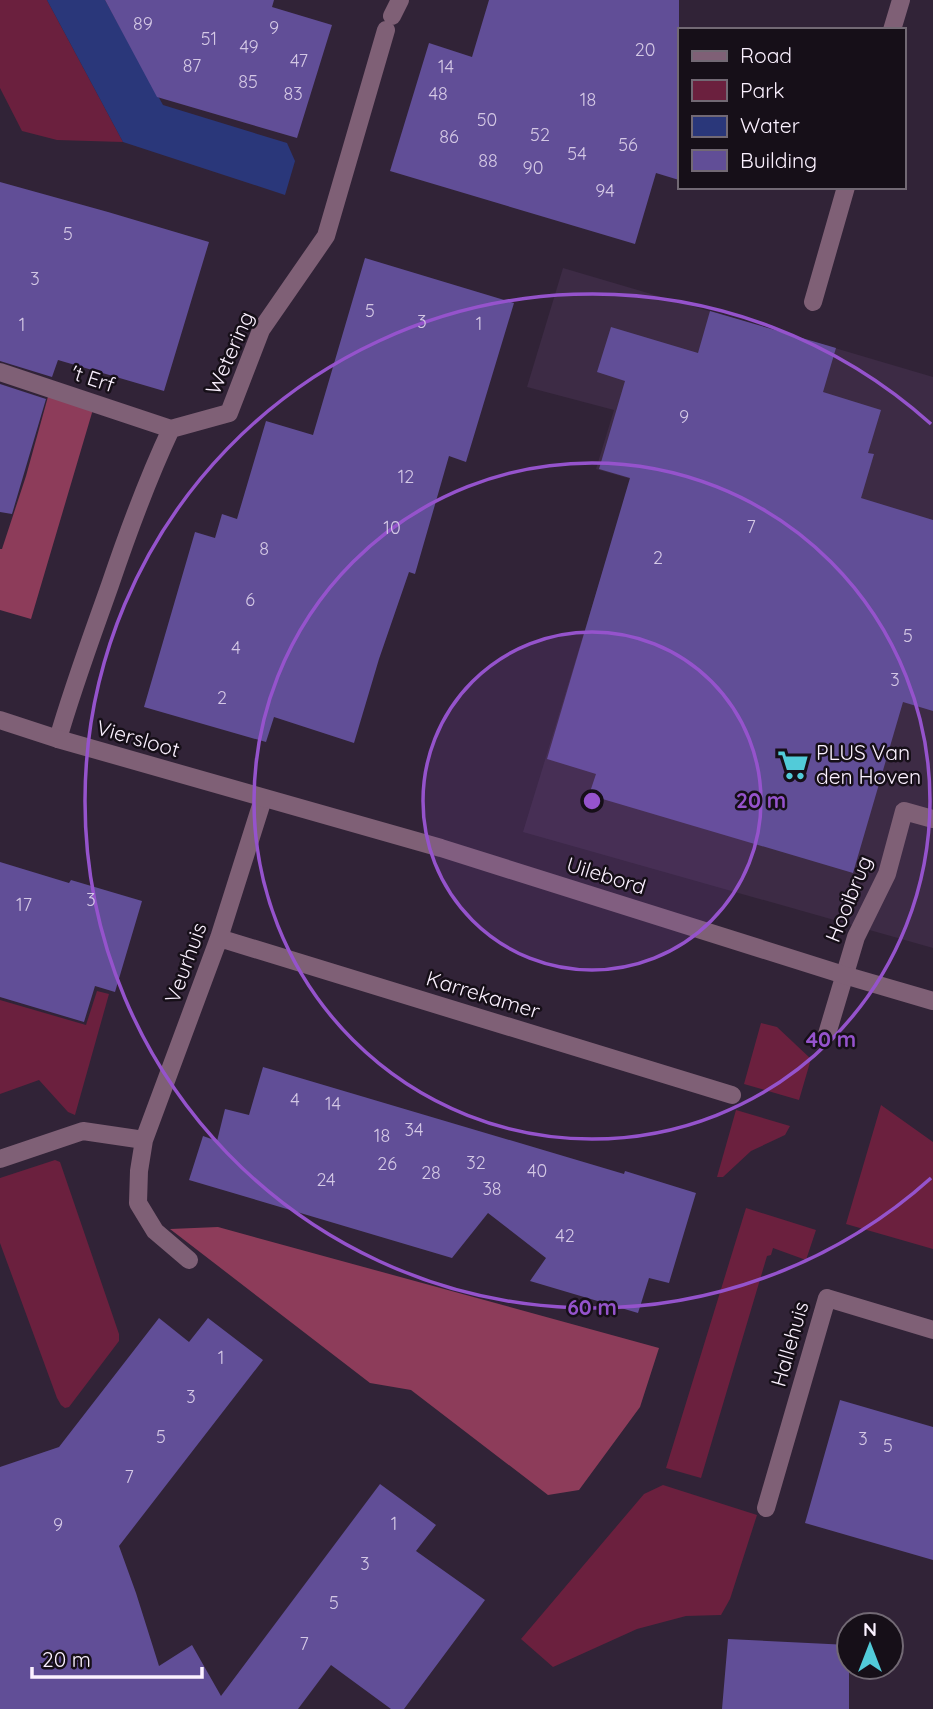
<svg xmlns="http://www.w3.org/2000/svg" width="933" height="1709" viewBox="0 0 933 1709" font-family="Quicksand,sans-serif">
<rect width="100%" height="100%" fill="#312337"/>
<path fill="#3d2b45" d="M563,268l370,109v571l-410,-116 108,-353 -35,-10 18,-59 -87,-23z"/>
<path fill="#6b203e" d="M0,0h47l76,142 -66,-2 -35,-9 -22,-43z
M97,991l12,3 -34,121 -7,-3 -29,-32 -39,14v-94l86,25z
M761,1023l16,4 34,32 -12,41 -55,-16z
M881,1105l52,37v107l-87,-25z
M736,1110l54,16 -5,9 -34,16 -28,26h-6z
M55,1160l5,2 59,172v7l-50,66 -4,1 -4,-3 -4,-7 -57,-155v-65z
M746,1208l70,22 -10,30 -33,-12 -2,7 -4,1 -66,222 -35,-10z
M663,1485l94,30 -27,84 -9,16 -35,1 -49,13 -84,38 -32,-28 123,-145z"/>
<path fill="#8d3c5a" d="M49,393l45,13 -63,213 -31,-9v-61h2l24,-73z
M218,1227l441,121 -19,59 -61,83 -31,5 -137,-105 -41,-7 -200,-154z"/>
<path fill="#2a377a" d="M47,0h58l58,105 124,38 8,18 -10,34 -162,-53z"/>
<path fill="#614e97" d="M105,0h169l-2,7 60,18 -35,113 -140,-41z
M489,0h190v180l-23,-7 -21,71 -245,-73 39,-128 43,14z
M0,182l108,30 101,30 -45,149 -106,-31 -6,17 -52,-16z
M365,258l149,45 -48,159 -17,-6 -34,118 -6,-2 -30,87 -25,84 -80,-26 -8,25 -122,-35 51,-175 20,6 7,-24 15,5 29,-98 47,14z
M710,311l126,37 -13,44 58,18 -13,43 6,1 -13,44 72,22v191l-30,-9 -50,171 -264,-78 7,-21 -49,-15 83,-281 -31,-9 26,-88 -28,-9 14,-45 87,26z
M0,384l46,15 -34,115 -12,-2z
M0,862l69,21 2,-3 71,21 -27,91 -20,-6 -11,36 -84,-25z
M263,1067l361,107 1,-3 71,22 -27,90 -20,-5 -11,35 -108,-32 16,-23 -58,-45 -36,45 -263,-78 14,-44 14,5 8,-32 24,6z
M159,1318l30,24 19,-24 55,42 -144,186 17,47 23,73 33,-21 29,51 159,-212 56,41 -20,26 69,49 -81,109h-13l-60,-44 -33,44h-298v-242l59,-20z
M840,1400l93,27v133l-128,-37z
M728,1639l121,6v64h-127z"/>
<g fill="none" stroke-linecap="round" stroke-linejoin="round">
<path stroke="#7f6076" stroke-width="18" d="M892,30l9,-30
M813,302l33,-115"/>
<path stroke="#7f6076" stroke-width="18" d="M827,1034l29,-97 31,-63 17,-63 29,8"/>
<path stroke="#7f6076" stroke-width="18" d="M392,16l8,-16
M0,372l171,57
M58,739c15,-52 34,-103 52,-154 18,-53 37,-105 61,-156l58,-16 32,-83 65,-94 60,-206
M219,938l513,157
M0,1159l83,-28 61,9
M189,1260l-34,-29 -17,-28 1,-32 5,-31 75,-202 44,-139
M766,1508l61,-210 106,32"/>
<path stroke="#7f6076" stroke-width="18" d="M0,720l58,19 383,109 403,127 89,26"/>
</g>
<circle cx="592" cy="801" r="169" fill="#9553cc" fill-opacity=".12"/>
<g fill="none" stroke="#9553cc" stroke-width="3.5">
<circle cx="592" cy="801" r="169"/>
<circle cx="592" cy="801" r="338"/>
<path d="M931 1178A507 507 0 1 1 931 424"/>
</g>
<defs>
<symbol id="supermarket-bare" viewBox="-9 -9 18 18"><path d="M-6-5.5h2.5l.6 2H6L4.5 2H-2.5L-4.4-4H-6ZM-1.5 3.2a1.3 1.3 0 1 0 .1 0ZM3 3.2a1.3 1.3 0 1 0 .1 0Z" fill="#52cbd9" stroke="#160f18" stroke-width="2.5" paint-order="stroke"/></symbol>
</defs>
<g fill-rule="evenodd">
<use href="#supermarket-bare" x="771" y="743" width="44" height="44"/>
</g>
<g text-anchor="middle" stroke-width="5" stroke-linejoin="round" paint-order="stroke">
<g font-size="18" fill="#d4c8e5">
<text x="143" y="30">89</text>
<text x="274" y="34">9</text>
<text x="209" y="45">51</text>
<text x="249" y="53">49</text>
<text x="645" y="56">20</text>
<text x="299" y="67">47</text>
<text x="192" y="72">87</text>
<text x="446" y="73">14</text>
<text x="248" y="88">85</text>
<text x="293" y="100">83</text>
<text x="438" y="100">48</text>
<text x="588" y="106">18</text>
<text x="487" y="126">50</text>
<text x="540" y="141">52</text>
<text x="449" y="143">86</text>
<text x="628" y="151">56</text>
<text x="577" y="160">54</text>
<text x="488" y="167">88</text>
<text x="533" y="174">90</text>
<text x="605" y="197">94</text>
<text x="68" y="240">5</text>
<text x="35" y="285">3</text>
<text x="370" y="317">5</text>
<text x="422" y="328">3</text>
<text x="479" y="330">1</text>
<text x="22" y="331">1</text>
<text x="684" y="423">9</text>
<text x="406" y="483">12</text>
<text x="751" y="533">7</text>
<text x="392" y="534">10</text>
<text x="264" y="555">8</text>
<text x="658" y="564">2</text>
<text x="250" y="606">6</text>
<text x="908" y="642">5</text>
<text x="236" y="654">4</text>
<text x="895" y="686">3</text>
<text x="222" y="704">2</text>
<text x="91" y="906">3</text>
<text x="24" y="911">17</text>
<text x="295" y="1106">4</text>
<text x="333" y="1110">14</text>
<text x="414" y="1136">34</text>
<text x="382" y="1142">18</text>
<text x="476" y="1169">32</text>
<text x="387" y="1170">26</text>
<text x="537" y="1177">40</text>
<text x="431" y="1179">28</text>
<text x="326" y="1186">24</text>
<text x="492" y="1195">38</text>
<text x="565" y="1242">42</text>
<text x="221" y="1364">1</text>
<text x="191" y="1403">3</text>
<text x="161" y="1443">5</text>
<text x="863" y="1445">3</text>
<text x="888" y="1452">5</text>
<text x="129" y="1483">7</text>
<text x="394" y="1530">1</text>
<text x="58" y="1531">9</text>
<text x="365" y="1570">3</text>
<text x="334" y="1609">5</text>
<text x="304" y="1650">7</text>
</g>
<g font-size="21" fill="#fbf1ff" stroke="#160f18">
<text transform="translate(230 353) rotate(-66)" y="7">Wetering</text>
<text transform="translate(93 379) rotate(18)" y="7">'t Erf</text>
<text transform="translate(138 739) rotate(16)" y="7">Viersloot</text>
<text transform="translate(606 876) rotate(17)" y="7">Uilebord</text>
<text transform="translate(849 899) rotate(-68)" y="7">Hooibrug</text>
<text transform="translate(186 963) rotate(-70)" y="7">Veurhuis</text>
<text transform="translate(483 995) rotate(17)" y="7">Karrekamer</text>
<text transform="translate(790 1344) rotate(-74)" y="7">Hallehuis</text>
</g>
<g font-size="21" fill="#fbf1ff" stroke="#160f18" text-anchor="start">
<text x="816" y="760">PLUS Van<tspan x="816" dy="24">den Hoven</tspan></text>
</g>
</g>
<circle cx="592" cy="801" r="10" fill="#9553cc" stroke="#160f18" stroke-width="3.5"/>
<g font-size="21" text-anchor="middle" font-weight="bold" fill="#9553cc" stroke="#160f18" stroke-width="5" stroke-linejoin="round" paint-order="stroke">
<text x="761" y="808">20 m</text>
<text x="831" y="1047">40 m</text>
<text x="592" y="1315">60 m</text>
</g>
<rect x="678" y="28" width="228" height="161" fill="#160f18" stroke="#726974" stroke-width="2"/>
<rect x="692" y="51" width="35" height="10" fill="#7f6076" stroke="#726974" stroke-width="2"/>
<text x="740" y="63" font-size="21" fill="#fbf1ff">Road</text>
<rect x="692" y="80" width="35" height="21" fill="#6b203e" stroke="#726974" stroke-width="2"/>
<text x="740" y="98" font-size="21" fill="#fbf1ff">Park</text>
<rect x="692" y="116" width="35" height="21" fill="#2a377a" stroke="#726974" stroke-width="2"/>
<text x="740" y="133" font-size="21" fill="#fbf1ff">Water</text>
<rect x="692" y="150" width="35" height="21" fill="#614e97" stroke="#726974" stroke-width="2"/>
<text x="740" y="168" font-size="21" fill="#fbf1ff">Building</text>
<g transform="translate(870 1646)"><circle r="33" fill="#160f18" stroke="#726974" stroke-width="2"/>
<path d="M0-5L12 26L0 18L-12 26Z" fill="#52cbd9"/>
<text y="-10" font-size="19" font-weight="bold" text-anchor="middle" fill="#fbf1ff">N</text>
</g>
<path d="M32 1667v10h170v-10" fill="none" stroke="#fbf1ff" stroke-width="3.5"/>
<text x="42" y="1667" font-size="21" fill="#fbf1ff" stroke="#160f18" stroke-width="5" paint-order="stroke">20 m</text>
</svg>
